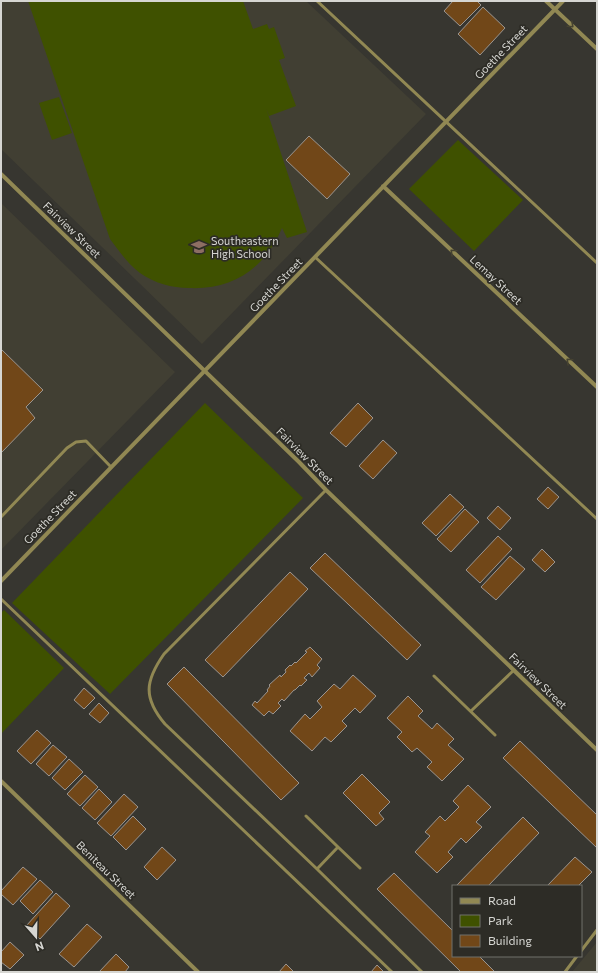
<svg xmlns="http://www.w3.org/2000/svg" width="598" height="973" viewBox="0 0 598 973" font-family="Commissioner,sans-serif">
<rect width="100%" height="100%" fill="#373630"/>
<path fill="#413f33" d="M1,1h305l120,113 -224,230 -201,-195z
M1,203l174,169 -174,178z
M597,942v30h-25z"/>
<path fill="#3f5100" d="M28,1h215l10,28 14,-5 2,5 5,-2 11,31 -6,2 17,46 -27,10 -3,-8 41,124 -20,6 -5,-10c-17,40 -49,62 -93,60 -17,0 -35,-5 -49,-15 -12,-9 -21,-22 -30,-34z
M59,97l13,36 -20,7 -13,-37z
M458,140l65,60 -49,51 -65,-62z
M205,403l98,95 -193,196 -98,-91z
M4,610l60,58 -63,66v-121z"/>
<path fill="#714718" stroke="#9b9590" d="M453,1h24l4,4 -21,21 -16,-15z
M483,7l22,21 -25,27 -22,-21z
M309,136l41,38 -23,25 -41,-39z
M1,349l42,41 -17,17 9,11 -34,35z
M358,403l15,15 -27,29 -16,-14z
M383,440l14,13 -24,26 -14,-13z
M548,487l11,10 -11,12 -11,-10z
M450,494l14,13 -28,29 -14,-13z
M498,506l13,12 -11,12 -13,-12z
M465,509l14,13 -28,30 -14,-13z
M498,536l14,13 -32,34 -14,-13z
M542,549l13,13 -10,10 -13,-12z
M325,553l96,92 -14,15 -97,-92z
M510,556l15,13 -29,31 -15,-13z
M290,572l18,17 -85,88 -18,-17z
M310,647l12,12 -5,6 3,3 -8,9 -3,-4 -5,5 3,2 -6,6 -1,-1 -5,5h-1l-10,11 -2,-2 -4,4 3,3 -8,8 -4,-3 -5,5 -12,-11 3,-4 2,2 11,-12 -1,-1 3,-4 -1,-1 11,-10 1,2 5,-5 -1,-2 5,-5 1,1 4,-4 1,1 11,-11 -2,-1z
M184,667l115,116 -18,17 -114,-116z
M353,675l23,21 -16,17 -5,-5 -13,13 5,5 -16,16 -6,-5 -13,14 -22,-20 15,-17 5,5 12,-12 -5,-6 17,-17 6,5z
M84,688l11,10 -11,11 -10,-9z
M408,696l15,15 -5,5 14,13 5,-6 17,16 -6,6 16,14 -22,22 -15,-14 5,-5 -15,-14 -5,4 -15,-15 5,-5 -15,-14z
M99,703l10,10 -9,10 -11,-9z
M37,730l14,13 -20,21 -14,-13z
M520,741l77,74v33l-94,-90z
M53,745l14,12 -18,19 -13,-12z
M69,759l14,13 -18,18 -13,-12z
M362,774l28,28 -11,11 5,6 -8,7 -33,-33z
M85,775l13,12 -18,19 -13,-12z
M468,785l23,22 -15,15 6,5 -16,16 -5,-5 -13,14 5,5 -16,16 -22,-21 15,-16 -5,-4 15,-16 5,5 14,-14 -6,-6z
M99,789l13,13 -17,18 -13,-12z
M124,794l14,13 -27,29 -14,-13z
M133,816l13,13 -20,21 -13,-13z
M523,817l16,16 -51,53h-32z
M162,847l14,13 -19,20 -13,-13z
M575,857l17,15 -14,14h-31z
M23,867l14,12 -24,26 -12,-11v-3z
M394,873l59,58v25h26l16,16h-34l-84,-83z
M40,880l13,12 -20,22 -13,-13z
M56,893l14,13 -30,33 -14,-13z
M87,924l15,13 -28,30 -15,-13z
M10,942l14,13 -14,14 -9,-7v-10z
M116,954l13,13 -4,5h-26z
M286,964l8,8h-15z
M377,965l7,7h-13z"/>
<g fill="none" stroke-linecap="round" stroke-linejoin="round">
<path stroke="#918853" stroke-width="3" d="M317,1l280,262
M315,257l282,262
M326,490l-162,164c-19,27 -21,44 1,70l152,145 105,103
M1,517l66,-69 9,-6 10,-1 25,26
M1,599l391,373
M434,676l61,59
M471,711l43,-41
M306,816l32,31
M317,869l21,-22 22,21
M581,951l16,-21
M565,972l12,-16"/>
<path stroke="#918853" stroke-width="4" d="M546,1l51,48
M1,174l298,288 27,28 271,260
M383,186l214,201
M1,581l562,-580
M1,781l197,191"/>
</g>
<defs><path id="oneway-chevron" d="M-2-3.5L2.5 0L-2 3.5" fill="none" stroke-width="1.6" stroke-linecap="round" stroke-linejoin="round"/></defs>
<g stroke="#464331">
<use href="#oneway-chevron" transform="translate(571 25) rotate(43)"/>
<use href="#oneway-chevron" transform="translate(453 252) rotate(-137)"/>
<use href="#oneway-chevron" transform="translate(569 361) rotate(-137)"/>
</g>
<defs>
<symbol id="school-bare" viewBox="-9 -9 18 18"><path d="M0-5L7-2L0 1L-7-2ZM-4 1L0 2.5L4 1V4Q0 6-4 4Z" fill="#8d6e63" stroke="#2d2c26" stroke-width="2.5" paint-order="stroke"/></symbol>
</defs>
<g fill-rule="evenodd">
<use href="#school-bare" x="188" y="236" width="22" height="22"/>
</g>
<g text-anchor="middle" stroke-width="3.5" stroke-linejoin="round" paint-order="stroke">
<g font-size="11" fill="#d6d6d2" stroke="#2d2c26">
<text transform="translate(501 52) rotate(-46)" y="4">Goethe Street</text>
<text transform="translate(72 230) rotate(44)" y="4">Fairview Street</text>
<text transform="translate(496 280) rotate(43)" y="4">Lemay Street</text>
<text transform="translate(276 285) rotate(-46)" y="4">Goethe Street</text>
<text transform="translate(305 456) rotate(45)" y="4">Fairview Street</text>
<text transform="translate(50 517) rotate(-46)" y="4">Goethe Street</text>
<text transform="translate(538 681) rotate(44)" y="4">Fairview Street</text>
<text transform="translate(106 870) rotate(44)" y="4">Beniteau Street</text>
</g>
<g font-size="11" fill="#d6d6d2" stroke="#2d2c26" text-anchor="start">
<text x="211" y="245">Southeastern<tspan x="211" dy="13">High School</tspan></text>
</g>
</g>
<rect width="598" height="973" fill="none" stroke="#d6d6d2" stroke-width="4"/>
<rect x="452" y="885" width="130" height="72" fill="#2d2c26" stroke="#71706b"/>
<rect x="460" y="898" width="20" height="6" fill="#918853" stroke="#71706b"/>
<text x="488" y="905" font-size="12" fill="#d6d6d2">Road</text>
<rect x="460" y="915" width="20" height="12" fill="#3f5100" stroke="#71706b"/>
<text x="488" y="925" font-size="12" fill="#d6d6d2">Park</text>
<rect x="460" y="935" width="20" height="12" fill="#714718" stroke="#71706b"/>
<text x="488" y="945" font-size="12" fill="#d6d6d2">Building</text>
<g transform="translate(36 937) rotate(160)" stroke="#2d2c26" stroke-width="3" paint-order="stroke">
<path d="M0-3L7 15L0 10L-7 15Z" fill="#d6d6d2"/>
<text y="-6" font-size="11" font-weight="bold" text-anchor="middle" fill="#d6d6d2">N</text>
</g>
</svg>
